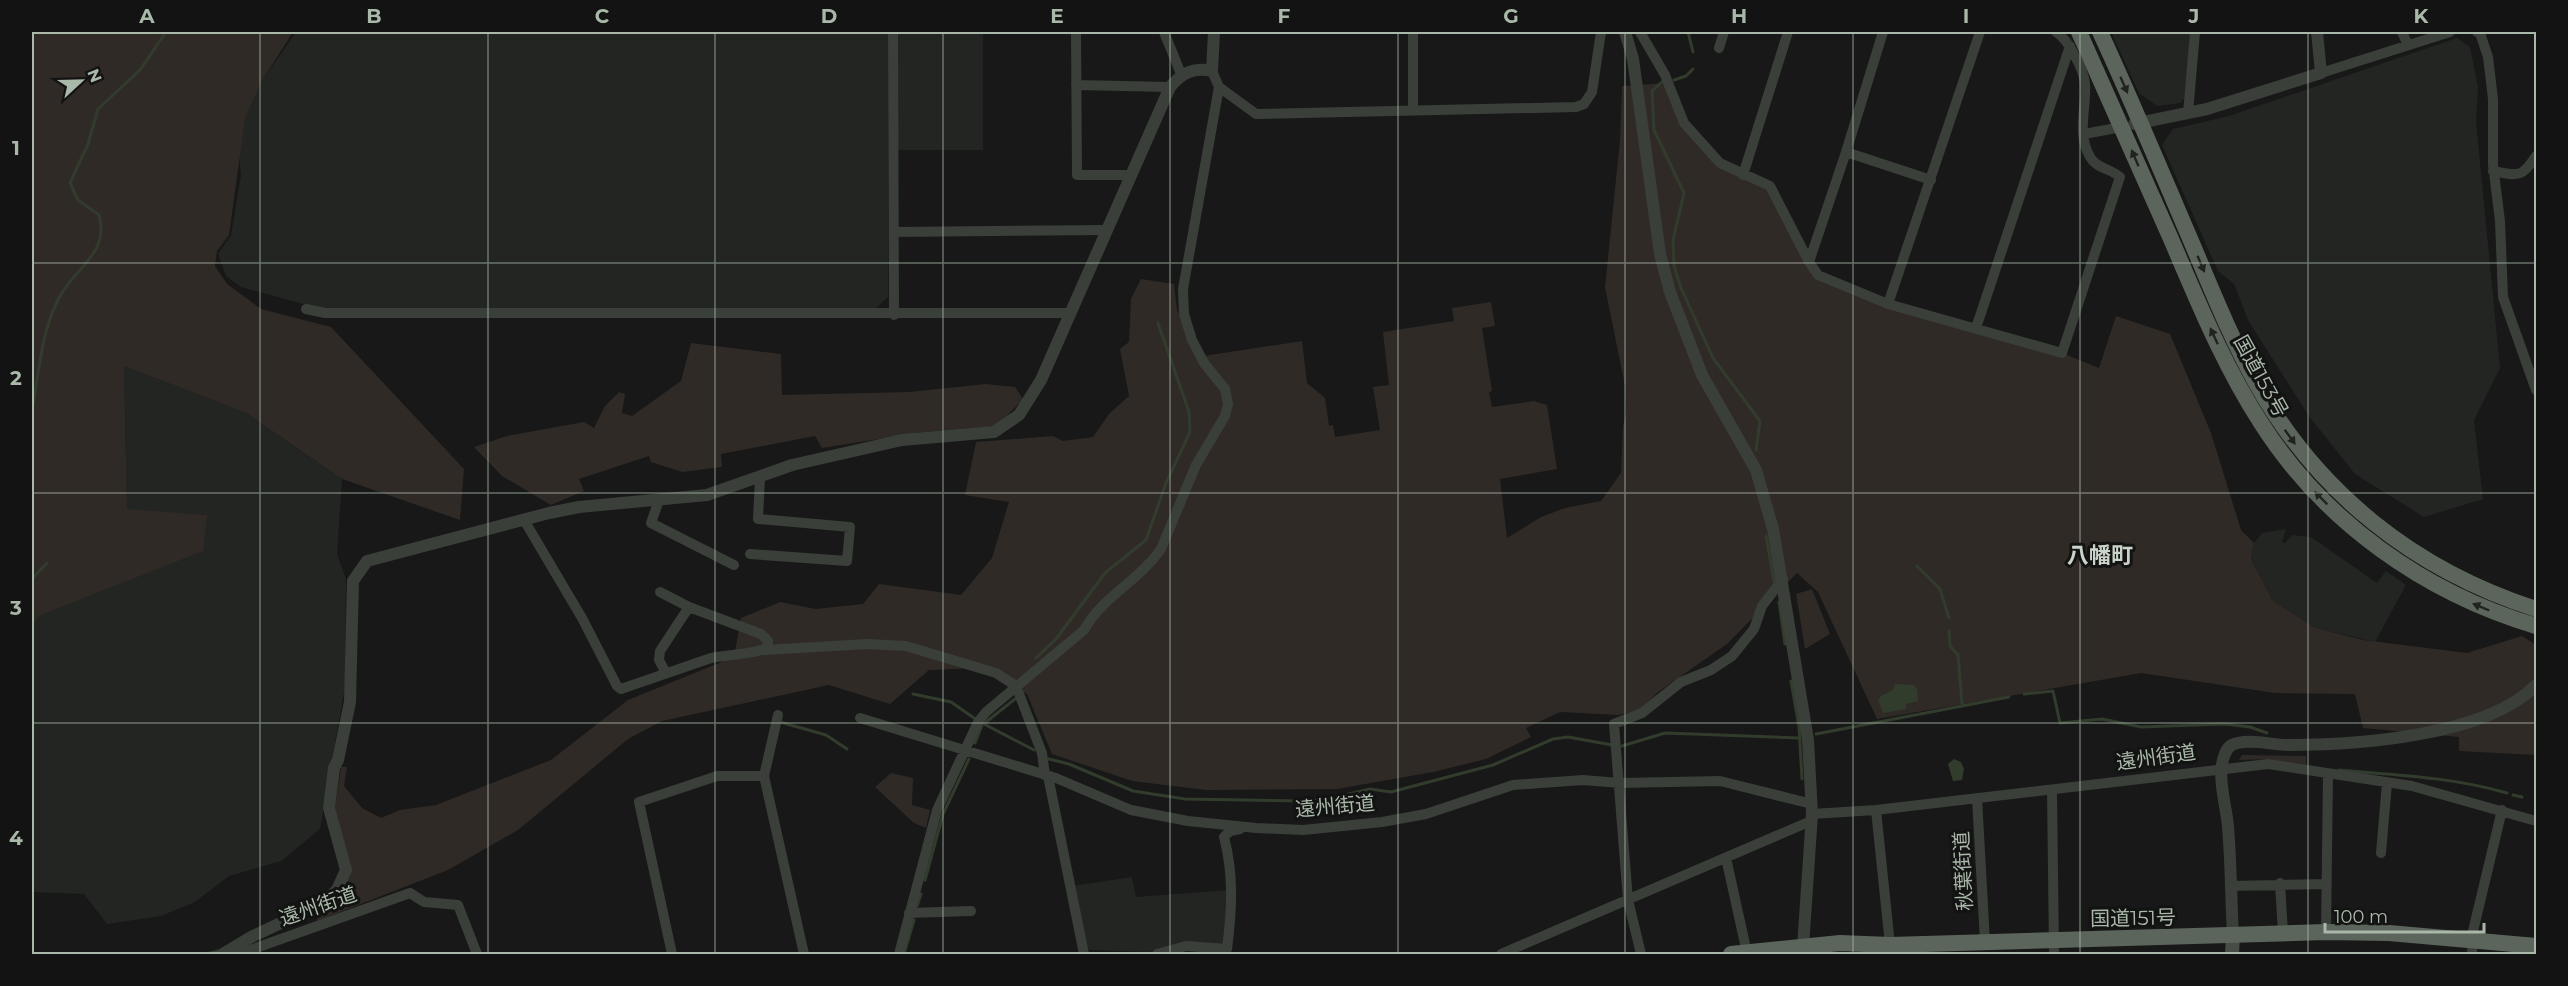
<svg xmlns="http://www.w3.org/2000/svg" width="2568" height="986" viewBox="0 0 2568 986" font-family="Montserrat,'Noto Sans JP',sans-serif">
<rect width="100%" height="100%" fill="#171817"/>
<path fill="#232523" d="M296,32h592v265l-14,13h-549l-84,-23 -15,-11 -8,-22 13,-19 10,-60 -2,-23 6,-33 17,-38z
M898,32h85v118h-85z
M2111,32h80l-7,67 -4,4 -23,3 -18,-13z
M2457,38l13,9 8,40 -2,34 24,247 -26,52 9,79 -59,18 -69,-43 -47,-59 -60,-95 -14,-36 -16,-13 -56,-126 11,-16 56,-13z
M124,366l122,47 96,66 -5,75 9,25 -1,108 -25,142 -39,32 -52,15 -34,26 -34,14 -54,8 -23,-30 -52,-2v-268l8,-9 166,-100 -79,-5z
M2286,529l-4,13 3,1 7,-8 19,2 66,46 9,-12 20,14 -31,57 -59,-14 -43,-27 -22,-42 3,-16 8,-10z
M1132,877l4,20 93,-7 -5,52 -3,3 -37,-3 -35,10 -59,-2 -5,-3 -13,-61z"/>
<path fill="#302a27" d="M32,32h261l-31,49 -17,38 -16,116 -12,16 -2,15 12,18 34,25 70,18 133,142 -4,51 -118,-41 -96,-66 -122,-47 3,143 80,6 -4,36 -162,64 -9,9z
M1668,83l12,33 40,47 50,23 42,84 76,34 174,49 37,15 17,-52 54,18 41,99 30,97 13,13 -3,16 22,42 43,27 47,12 104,13 55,-17 14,9v110l-77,-4v-14l-96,-9 -8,-34 -80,-1 -134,-20 -264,46 -59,-127 -21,-19 -70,71 -69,48 -18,18 -21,5 -59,-3 -34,16 5,9 -45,22 -53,13 -96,17 -131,1 -74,-9 -80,-27 -25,-60 -48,-26 -50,2 -39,34 -61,-19 -167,36 -34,18 -110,91 -70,40 -131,51 2,-10 25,-18 7,-21 -16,-64 6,-41h6l-3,19 18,22 19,10 19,-8 36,-5 115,-45 77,-60 106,-43 7,-39 39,-16 36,7 47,-5 16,-20 82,11 31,-37 17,-56 -44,-7 11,-53 77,-6 10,5 30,-4 16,-23 20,-18 -9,-47 9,-7 2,-43 10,-20 33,5 3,26 20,47 105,-16 5,42 18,15 4,28 4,-1 2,12 45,-7 -7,-43 16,-2 -6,-53 71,-11 -2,-13 39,-6 4,24 -13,2 10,63 -3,1 3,15 42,-6 13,4 10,64 -57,10 7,59 34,-21 24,-9 36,-7 20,-28 2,-47 3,-13 -1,-27 -20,-99 15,-147 2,-54z
M691,343l90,11 1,41 127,-3 77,-8 29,3 8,12 -26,27 -74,6 -101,16 -7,-12 -94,18 1,13 -40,5 -31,-10 -2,-6 -70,23 5,12 -33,14 -49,-29 -28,-29 33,-11 77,-14 10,6 11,-22 14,-14 6,2 -3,19 10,3 49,-35z
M1812,589l18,45 -25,15 -9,-55z
M2242,755l64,1v11l-37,-8 -30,1z
M891,773l22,5 -1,27 18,5 -4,18 -12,-5 -39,-36z"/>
<path fill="#323c2d" d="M1895,684l19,1 3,4 1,12 -12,3v5l-23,4 -5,-13 3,-4 12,-6z
M1954,759l7,3 3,7 -2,11 -9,1 -5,-17z"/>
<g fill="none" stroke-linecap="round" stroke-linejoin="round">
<path stroke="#323c2d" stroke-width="3" d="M1688,32l5,20
M1674,80l12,-4 7,-7
M1663,81l-11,10 2,39 30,63 -11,47 1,26 7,22 32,70 47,63 -4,29
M32,410c7,-36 9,-79 27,-112 15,-30 51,-44 40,-83l-21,-15 -8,-17 18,-39 10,-35 42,-39 26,-38
M1766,536l8,45
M1917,566l23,23 9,29
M32,579l15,-16
M1779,602l6,42
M1949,631l1,15 8,9 4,49
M1036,658l20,-19 49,-66 41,-33 20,-57 24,-51 -1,-20 -31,-89
M1791,681l8,46 3,52
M913,694l38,8 23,16
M2024,694l29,-3 7,32 42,-4 39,8 84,-3 25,3 17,6
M780,722l46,13 21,14
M986,722l29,-23
M982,723l52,27
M1816,734l193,-37
M975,743l7,-18
M1622,746l43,-13 134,5
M1049,759l20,5 64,27 52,8 118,2 25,-2 42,-10 21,3 102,-27 60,-26 15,-2 44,8
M2339,770c57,5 113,7 168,23
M2513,795l9,2
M925,880l18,-66 26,-55
M917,906l4,-12
M206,954l12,-3
M904,954l10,-34"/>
<path stroke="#3a3f3a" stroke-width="10" d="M893,32l1,283
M1076,32l1,143h53
M1164,32l17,42
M1413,32v78
M1640,32l25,43 19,48 36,40 50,23 39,76
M1883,32l-37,120 -37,110 9,13 70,29 174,49 58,-176c-10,-9 -23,-8 -30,-20 -14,-25 -3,-49 -5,-74 -2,-15 -17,-44 -29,-51
M2402,32l6,13
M2477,32l3,1 8,24 5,42v66l7,56 3,76 33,93
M1719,48l5,-16
M2321,73l129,-41
M1076,85l94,2
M1219,87l37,27 320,-7 8,-3 8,-12 9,-60
M2188,113l7,-81
M2084,134l38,-7
M1846,152l85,28
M2493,171c25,5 29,7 43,-15
M1743,175l45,-143
M894,232l213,-2
M1888,304l92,-272
M306,309l19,4h745
M1976,328l94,-282
M659,500l-8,23 83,42
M524,520l58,98 35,68 4,3 90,-31c13,-3 51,-4 57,-12v-5l-7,-7 -72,-27 -29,-15
M750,554l97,7 3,-34 -92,-8 2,-42
M765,650l102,-6 39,2 90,27 20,13 26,67 3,22
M666,673l-7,-13 1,-9 29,-44
M860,718l196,60 75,32 57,11 68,7 47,2 79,-8 44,-8 87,-29 70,-5 37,3 100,-2 92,23
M764,776l14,-61
M1048,776l36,178
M2052,790l2,164
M1977,798l8,144
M1876,810l14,135
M1812,814l64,-4 392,-46 144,22 124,35
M2381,853l6,-70
M1726,858l21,95
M2280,883l3,51
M2231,886l95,-2
M909,913l62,-2
M2326,932l2,-157
M239,954l171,-61 14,9 34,3 19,49
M672,954l-33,-152 78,-26h47l40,178
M899,954l38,-144 41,-88 8,-10 98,-82c19,-34 55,-49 77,-81l35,-84 29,-49 3,-12 -3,-15 -21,-26 -12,-23 -8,-26 -1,-25 36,-202 -7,-16
M1157,954l29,-8 41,3c5,-39 7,-74 -3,-112l6,-6 10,-2
M1501,954l310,-133
M1641,954l-13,-54 -14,-176 28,-11 39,-31 30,-12 21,-14 22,-27 8,-23 21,-27
M2472,954l1,-23 29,-121"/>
<path stroke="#3a3f3a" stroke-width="12" d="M1625,32l8,27 27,195 10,38 32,83 54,95 17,59 35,211 4,74 -9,133
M2134,124l73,-15 114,-36 -4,-41
M2233,936c-2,-37 -2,-73 -5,-110 -2,-21 -12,-52 -3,-72 2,-6 6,-10 13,-11 16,-4 34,2 50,2 69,0 199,-9 248,-60
M223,954l30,-18 70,-33 14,-13 9,-20 -17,-62 5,-40 4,-8 12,-58 3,-121 14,-20 182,-48 30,-6 128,-12 85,-30 110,-25 92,-8 25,-17 22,-35 129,-293c12,-14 23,-20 42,-16l2,-39"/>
<path stroke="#464d46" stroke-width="14" d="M2232,954l1,-18"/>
<path stroke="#5c655c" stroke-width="16" d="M2079,32c31,69 62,138 92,207 27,63 53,127 90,184 63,99 164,170 275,203
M2100,32c33,71 63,144 94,216 19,45 37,90 61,133 62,112 160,189 281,228
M1731,954l109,-11 50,2 436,-13 63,1 147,13"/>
</g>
<defs><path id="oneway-solid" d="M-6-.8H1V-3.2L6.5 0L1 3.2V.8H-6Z" transform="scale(1.5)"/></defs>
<g fill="#212321">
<use href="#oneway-solid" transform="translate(2124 85) rotate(66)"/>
<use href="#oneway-solid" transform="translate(2135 158) rotate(-113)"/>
<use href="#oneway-solid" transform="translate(2201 264) rotate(67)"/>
<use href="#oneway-solid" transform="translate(2214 336) rotate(-115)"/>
<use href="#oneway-solid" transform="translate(2290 437) rotate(54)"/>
<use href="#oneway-solid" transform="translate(2321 498) rotate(-135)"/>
<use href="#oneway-solid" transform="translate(2481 607) rotate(-157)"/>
</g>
<path fill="none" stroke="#aab8a9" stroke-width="1.5" stroke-opacity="0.55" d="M260,32v922M488,32v922M715,32v922M943,32v922M1170,32v922M1398,32v922M1625,32v922M1853,32v922M2080,32v922M2308,32v922M32,263h2504M32,493h2504M32,723h2504"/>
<g text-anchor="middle" stroke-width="6" stroke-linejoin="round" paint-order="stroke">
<g font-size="20" fill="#aab8a9" stroke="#121312">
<text transform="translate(2261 376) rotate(61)" y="7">国道153号</text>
<text transform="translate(2156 757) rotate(-8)" y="7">遠州街道</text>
<text transform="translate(1335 806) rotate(-5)" y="7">遠州街道</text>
<text transform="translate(1963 871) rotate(-93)" y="7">秋葉街道</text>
<text transform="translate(318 906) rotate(-19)" y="7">遠州街道</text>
<text transform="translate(2133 918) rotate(-1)" y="7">国道151号</text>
</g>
<g font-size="22" font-weight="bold" fill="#cad4ca" stroke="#121312">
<text x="2100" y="563">八幡町</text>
</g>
</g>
<rect width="2568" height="986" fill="none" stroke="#121312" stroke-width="66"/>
<g transform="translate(81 81) rotate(68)" stroke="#121312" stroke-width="4.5" paint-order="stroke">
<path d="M0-4.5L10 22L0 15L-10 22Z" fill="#aab8a9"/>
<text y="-9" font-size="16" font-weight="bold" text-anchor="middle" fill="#aab8a9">N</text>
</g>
<path d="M2325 923v9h159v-9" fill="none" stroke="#aab8a9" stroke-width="3"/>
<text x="2334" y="923" font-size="18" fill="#aab8a9" stroke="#121312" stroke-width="4.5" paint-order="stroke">100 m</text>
<rect x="33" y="33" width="2502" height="920" fill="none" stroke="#aab8a9" stroke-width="2"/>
<g font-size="20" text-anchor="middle" font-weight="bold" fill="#aab8a9">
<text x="147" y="23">A</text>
<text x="374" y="23">B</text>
<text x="602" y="23">C</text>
<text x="829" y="23">D</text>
<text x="1057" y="23">E</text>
<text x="1284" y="23">F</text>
<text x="1511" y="23">G</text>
<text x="1739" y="23">H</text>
<text x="1966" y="23">I</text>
<text x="2194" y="23">J</text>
<text x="2421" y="23">K</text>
<text x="16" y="155">1</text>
<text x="16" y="385">2</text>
<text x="16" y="615">3</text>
<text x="16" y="845">4</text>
</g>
</svg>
